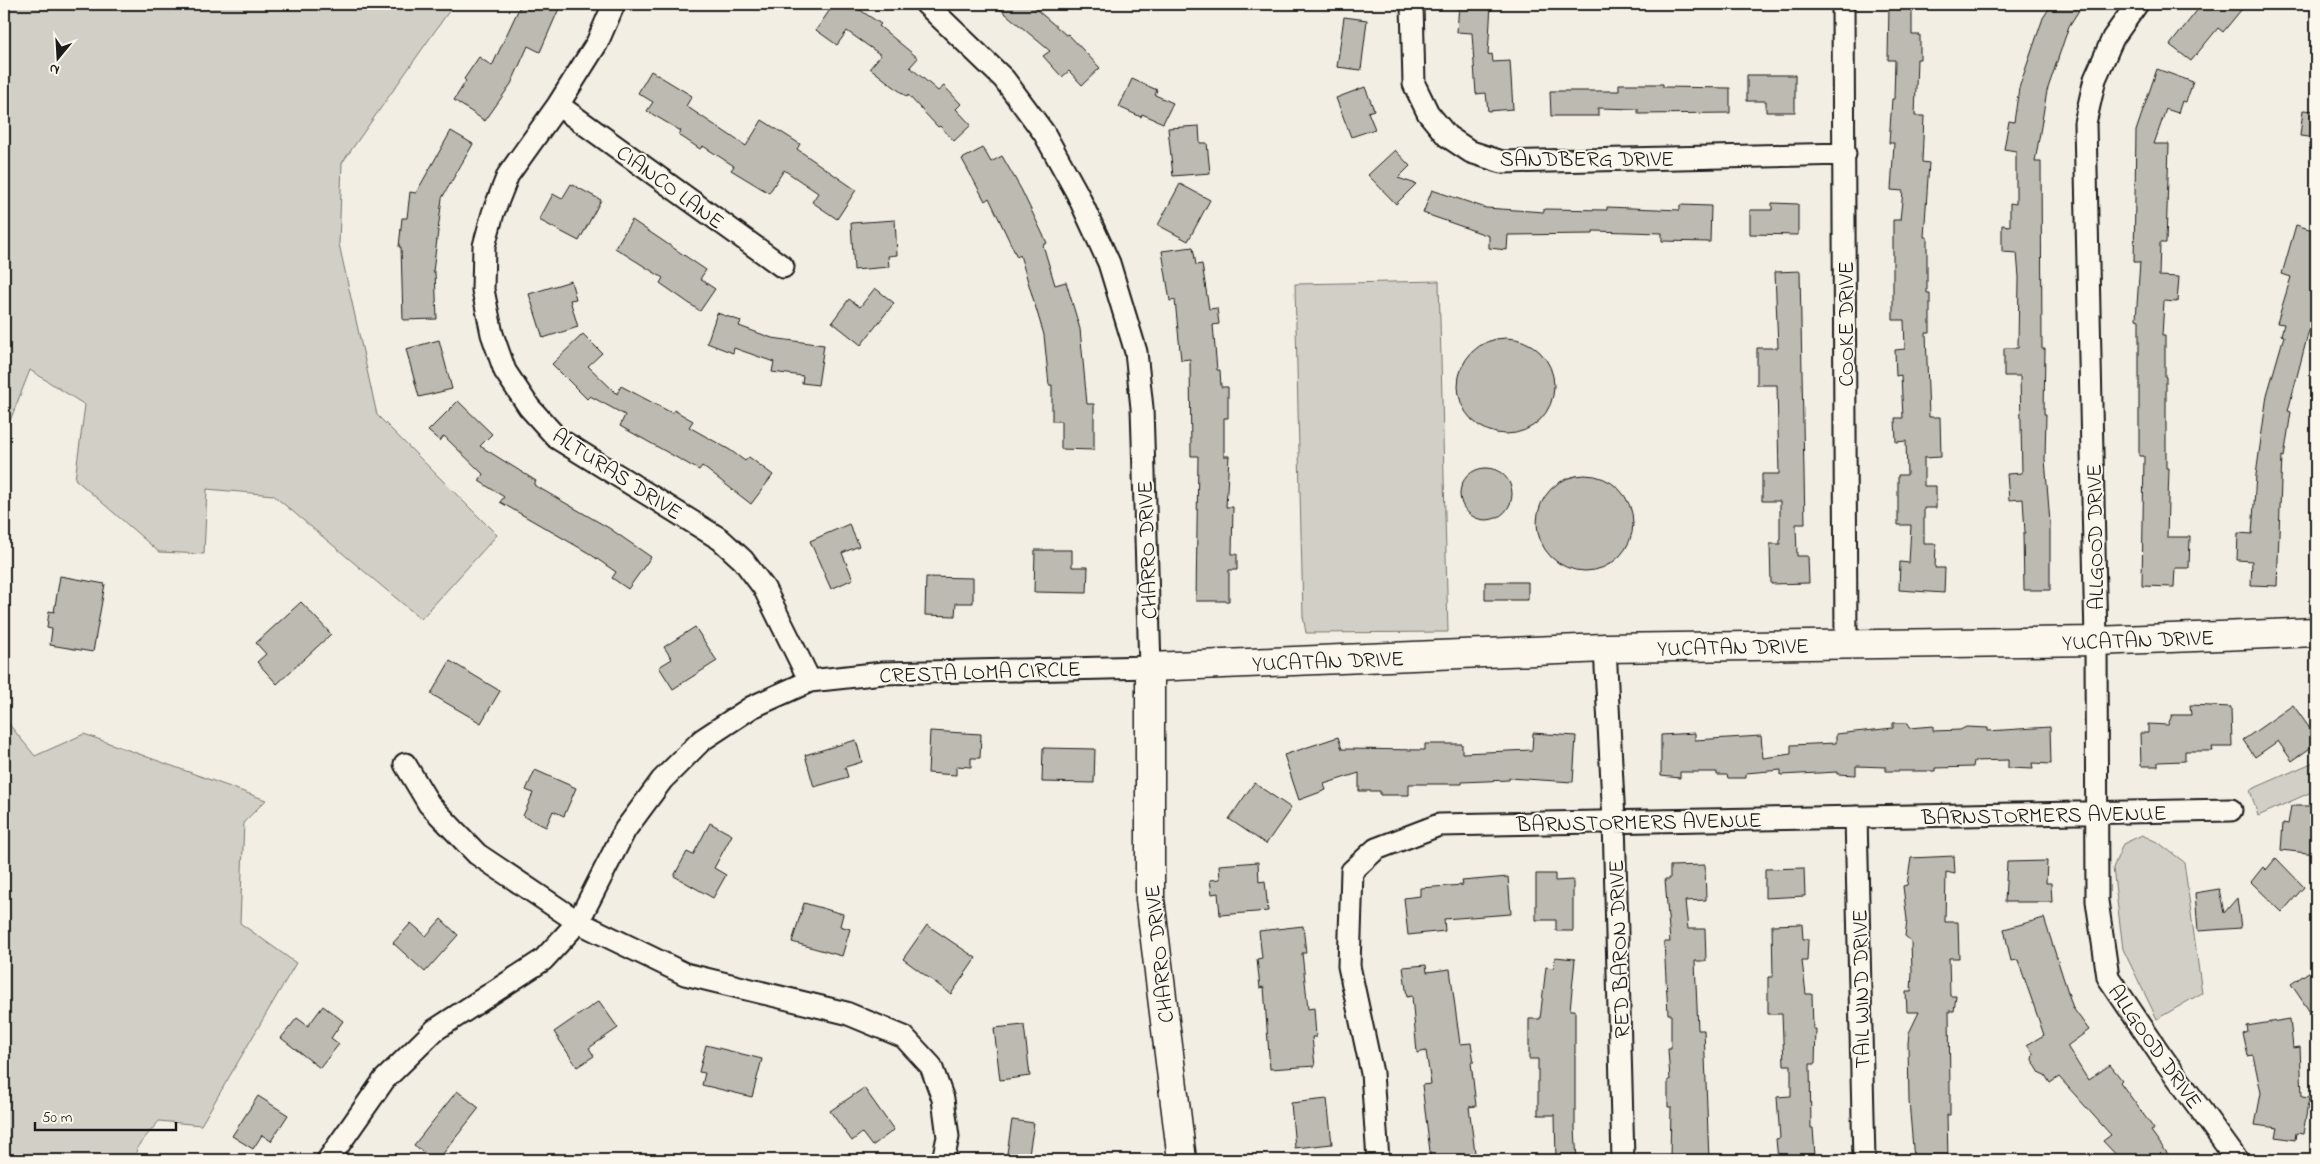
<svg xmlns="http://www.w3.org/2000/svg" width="2320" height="1164" viewBox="0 0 2320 1164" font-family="'Indie Flower',sans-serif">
<rect width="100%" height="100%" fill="#f2eee4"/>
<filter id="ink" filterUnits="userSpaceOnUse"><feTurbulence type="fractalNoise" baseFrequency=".02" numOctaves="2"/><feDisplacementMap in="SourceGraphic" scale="10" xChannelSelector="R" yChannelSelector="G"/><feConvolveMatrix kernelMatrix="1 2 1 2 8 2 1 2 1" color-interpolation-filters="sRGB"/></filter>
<g filter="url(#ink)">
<path fill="#d2cfc6" stroke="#777671" d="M4,4h450l-112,159 -3,81 38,171 120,120 -76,84 -148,-124 -66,-6 -3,65 -45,-2 -84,-73 10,-74 -55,-35 -26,66z
M1439,281l9,351 -142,1 -3,-17 -8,-332z
M4,718l31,38 49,-22 182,66 -22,22 -4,101 56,40 -95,162 -42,-4 -21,25 -4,14h-130z
M2316,761v29l-58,26 -8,-26z
M2142,835l17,8 25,19 18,131 -45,26 -34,-70 -10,-81 10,-24z"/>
<path fill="#bdbab1" stroke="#1c1c1c" d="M521,4h40l-21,48 -12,-6 -17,38 -26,37 -31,-21 12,-19 -2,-2 15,-22 13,9z
M834,4h17l30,20 -2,2 39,32 -8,9 28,24 6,-5 17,18 -5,5 15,16 -17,16 -14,-15 -2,1 -30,-32 -1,2 -37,-29 11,-13 -34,-24 -10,14 -21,-15z
M994,4h36l36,31 2,-1 32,34 -18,17 -13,-14 -7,6 -19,-21 7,-5z
M1459,4h32l-3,51 4,-1 1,8 17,-1 3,48 -25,2 -2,-18 -10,1 -4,-61 -15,-1z
M1889,4h23v31h8v24h-3l-2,57h9l-2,46 7,1 -5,74h3v56h3v40h-4l3,84h11l1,40 -17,1v28h12v22h-12v36h12l-1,24h10l-1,25 -45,-3 1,-28 9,1 2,-38h-13v-50h9l-1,-34 -10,1 -1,-24h8l-2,-43 -5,1 -1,-26 10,-1 -1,-29h-11v-100h7l3,-29 -12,-1 3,-47h-5l3,-44h2l1,-39h-7z
M2052,4h31l-14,22 -22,65 -12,71h6l1,187h3l-1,65h2l-1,45 5,64v67h-26l-1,-57h2l-2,-34 -14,1 -2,-26 15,-1 -2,-97h-16v-28h14l1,-71 -2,-24 -15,-1v-27l8,1v-23l6,1v-53l-12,-2 5,-28 5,1 5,-34 24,-70z
M2202,4h44l-23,28 -5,-4 -27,33 -21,-16z
M1344,17l23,3 -6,50 -24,-3z
M2157,69l36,13 -7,20 -4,-1 -4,12 -12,-4 -12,35h15l-3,99h-6l-1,33 20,1 -2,25 -13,-1 -2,35h3v41h1v91h3l-2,69h23l-1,31h-14l-1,19 -32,-1 2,-130h-5v-136l-3,-1 4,-57h-6l2,-131z
M651,71l41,25 -6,10 60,40 16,-26 38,24 -3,5 59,41 -19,29 -25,-17 6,-9 -34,-23 -15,23 -38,-23 3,-4 -31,-20 -3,3 -21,-14 2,-4 -34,-20 6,-9 -15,-9z
M1747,75h48v37h-29v-11h-19z
M1132,79l25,11 -2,5 18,8 -10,20 -21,-9 -1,3 -22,-10z
M1619,84h44v3l67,1v25l-92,1v-5l-40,-1v8h-47l-1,-25h69z
M1365,87l9,23 -6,2 7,17 -24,8 -15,-39z
M2303,110l13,1v27l-16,-2z
M1199,126l1,17h7l3,30 -37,3 -5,-48z
M451,131l22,13 -31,54 -9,74h2l2,47 -34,1 -2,-73h-2l3,-29h5l3,-26 6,1z
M983,148l8,14 11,-6 19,33 26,54 -4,2 12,40 11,-3 14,47 7,75h7v46l-33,-1v-28h-9v-36h-3l-5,-50 -24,-80 -3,2 -28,-59 -4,3 -23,-42z
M1395,150l15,16 -12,12 18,6 -20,20 -28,-29z
M571,184l30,16 -22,41 -40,-21 14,-26 9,5z
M1180,184l30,16 -22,41 -30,-16z
M1432,190l54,18 58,4v-3l63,1v-3l73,3v-5l31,1 -1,36 -48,-1v-8l-69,-2v3l-85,1 -1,15 -18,-2v-12l-66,-23z
M1772,203l26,1v31l-48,-1v-24h22z
M632,220l74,50 -6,9 15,10 -15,22 -40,-28 3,-5 -48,-30z
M895,220l2,35 -9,1 1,11 -35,3 -3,-47z
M2296,225l20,6v72l-28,108 3,1 -7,45 -2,-1 -5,130 -26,-1 1,-24 -15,-1 1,-27 14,1 4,-59 11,-80 17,-59 -3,-1 3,-11 -7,-1 14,-46 -9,-3z
M1193,247l3,18 6,-1 7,45 8,-1 2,16 -6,1 4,45h3l1,17h7v31h-4v38h5l-3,51h7l-1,47h5v16h-8v31h-33l2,-145h-7l-1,-97 -9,1 -6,-60 -5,1 -8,-50z
M1800,271l5,253h-9l1,32h11l1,27 -38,1 -1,-40h10v-43h-18v-27h17l-2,-89h-20v-37h21l-3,-76z
M571,281l5,18 -6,1 8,27 -35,11 -14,-44z
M875,288l19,15 -33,42 -29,-23 17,-23 11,8z
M717,313l24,8 -2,5 33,12 52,7 -6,40 -16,-2 1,-7 -31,-4 2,-10 -40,-14 -1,5 -26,-10z
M583,334l19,19 -14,13 29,28 4,-8 51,27 2,-3 19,11 -4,6 41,23 15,11 4,-4 24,18 -22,29 -49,-38 -3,4 -79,-44 5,-11 -35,-19 -3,3 -35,-35z
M1458 386a48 48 0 1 1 96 0a48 48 0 1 1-96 0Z
M439,340l13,49 -33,8 -13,-48z
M458,401l34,33 -12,12 56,35 -2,4 75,43 42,29 -23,32 -16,-11 4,-6 -29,-20 -87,-50 4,-5 -25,-16 4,-7 -39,-38 -4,5 -12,-10z
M1460 494a26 26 0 1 1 52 0a26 26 0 1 1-52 0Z
M1537 523a48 48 0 1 1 96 0a48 48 0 1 1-96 0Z
M849,524l10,22 -17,7 11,26 -22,10 -21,-48z
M1035,550h37v17h16l-1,26 -53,-1z
M60,576l45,8 -12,68 -43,-7 2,-16 -5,-1 2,-17 5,1z
M926,577l47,1v25h-17l-1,13 -30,-1z
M1485,582h43v18h-43z
M301,602l30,32 -54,50 -20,-22 9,-8 -10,-11z
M695,627l22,34 -44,28 -14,-22 13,-8 -8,-12z
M450,661l50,30 -19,32 -50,-29z
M2190,705l41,2 1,40h-20l1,4h-28v10l-27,1v4h-17l-1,-33h8v-9l20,1 4,-10h19z
M2293,705l23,32v7l-24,17 -14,-20 -23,16 -12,-17z
M1893,723h15l1,5 24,-2v5l27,-1 6,-3 22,1v3l62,-4 1,37 -19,-1 1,6 -25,-1v-8l-34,1 -1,6 -38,1v3h-49v-4l-30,-1v9l-19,-1v-2l-56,3v-5l-35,3v5h-18l-1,-3h-10v-3h-37v6l-19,-2v-41l34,-2v7l66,-4 2,22 28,-4v-9l45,-2v-9l57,-6z
M930,731l51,3 -1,24h-9v9l-15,-1v9l-28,-2z
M1533,733l43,3 -3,46 -64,-4v2l-47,2v2h-53v11h-29v-4h-21v-18l-35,11 2,6 -27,10 -15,-45 54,-18 4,12 83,1v-6h37v9l70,-3z
M856,740l6,22 -17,5 3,10 -34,10 -9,-32z
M1043,748l52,1 -1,34 -52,-1z
M535,770l41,18 -12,28 -11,-5 -7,16 -23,-11 10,-23 -7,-3z
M1254,783l37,25 -25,36 -37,-25z
M2291,806h25v48l-35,-4 2,-27 5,1z
M710,823l22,12 -18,33 12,7 -13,23 -39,-22 13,-24 6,3z
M1954,856l1,18 -9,-2 -1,50h13l1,36h-10l1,38h6l-2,15h-5l1,78v26h-3l1,45h-34l-5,-59 -1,-58 1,-10 10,-21h-12l-1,-20h5l1,-20 -1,-31 -6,-5 2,-16 -4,-34 4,-1 4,-27z
M2276,858l28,29 -22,25 -31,-30 12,-15 3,3z
M2047,861l-1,22h5l1,19h-47l2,-40z
M1258,862l1,20 6,-1 3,30 -48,4 -2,-22 -6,1 -2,-14 10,-1 -1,-14z
M1705,865l1,35 -21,1 3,28h17l1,32h-11l3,69h6l5,130h-32l-7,-1 1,-52h-3v-27h2l-2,-31h3v-35h-3l-4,-72h6l-5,-63h5v-13z
M1804,868l1,28 -40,2v-29z
M1536,874h19v7l18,-1v51h-17v-11h-20z
M1508,877l3,37 -67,5 1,12 -37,4 -4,-37 16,-2v-8l43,-3 -1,-4z
M2219,889l5,24 13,-15 4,30 -43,3 -3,-38z
M804,903l39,11 -3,12 10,3 -8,27 -50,-14z
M2044,918l29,90 16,22 -22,16 21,34 22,-15 12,15 -2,2 34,47 -3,2 21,29h-51l-18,-19 8,-6 -52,-58 -9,6 -5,-8 -5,-2 -8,-13 1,-7 -6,-8 17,-10 -26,-75 -7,1 -7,-32z
M441,919l17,16 -33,37 -32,-29 18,-20 15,13z
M1802,924l1,15h5l-1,22h-5l4,33h6l1,35h3l-1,35h-5l1,64h2l2,28h-5v4h-32l-2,-21 4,-1 -3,-41 14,-1v-31h-7l-2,-51h-14v-37h5l-1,-52z
M927,925l49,33 -25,36 -48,-35z
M1303,926l3,27h-4l6,56 6,-1 2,29h-4l3,29 -45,3 -6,-82 -4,1 -3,-29 5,-1 -3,-27z
M1555,957l20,2 -5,51h5v119l2,31h-21l-1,-45h-17v-56h-9v-40h11l6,-52 8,1z
M1426,965l1,7 23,-3 10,75 11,-1 3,19h-3l5,44 -7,1 7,53h-45l-9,-75 9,-1 -5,-33 -9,2 -5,-57 -5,1 -4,-30z
M2316,967v54l-25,-37z
M599,1001l19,27 -29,20 5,8 -17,11 -23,-35z
M323,1006l20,15 -12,17 8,6 -19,24 -39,-30 16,-20 11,8z
M2290,1019l3,29 7,-1 2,50 7,1 -6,36 -7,-1 -1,7 -19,-3 2,-9 -23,-3 6,-32 -8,-38 -5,1 -5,-22 5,-2 -1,-6z
M1024,1025l6,51 -30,4 -6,-52z
M706,1045l56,14 -10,38 -50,-12 3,-12 -6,-1z
M864,1088l30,42 -22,16 -10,-13 -10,8 -22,-30z
M457,1091l22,17 -41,52h-4l-20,-15z
M258,1096l30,19 -17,26 -9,-6 -9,14 -21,-13z
M1327,1099l5,45 -37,4 -4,-45z
M1012,1120l22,3 -6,37h-22z"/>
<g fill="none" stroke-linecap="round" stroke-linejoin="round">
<defs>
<path id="street" d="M614,4l-17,39 -39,62 -50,70 -15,38 -9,33 -1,44 9,44 13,37 24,36 28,31 163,101 23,21 21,28 46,93
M1412,4l2,80 14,29 19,23 24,16 31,10 343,-8
M1843,4l3,640
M2137,4l-24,34 -18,41 -10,44 11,518 1,260 11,76 52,77 77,106
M558,105l225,162
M1605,648l9,173 9,339
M405,764l24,40 48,50 101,68 107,52 161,39 58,24 27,29 12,33 5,38 -5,23
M1856,817l8,343
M328,1160l56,-80 51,-50 108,-70 35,-38 47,-92 37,-50 40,-40 50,-33 58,-26 73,-8 267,-6 -8,-259 -6,-56 -27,-89 -32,-70 -33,-60 -40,-54 -78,-75
M1378,1160l-6,-87 -23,-107 3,-95 24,-22 63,-24 792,-15"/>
<path id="secondary" d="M1182,1160l-32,-261v-232l455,-19 491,-7 220,-9"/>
</defs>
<use href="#street" stroke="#1c1c1c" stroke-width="25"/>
<use href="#secondary" stroke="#1c1c1c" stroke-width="31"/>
<use href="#street" stroke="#fbf7ec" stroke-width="21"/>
<use href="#secondary" stroke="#fbf7ec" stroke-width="28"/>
</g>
</g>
<g text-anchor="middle" stroke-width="4" stroke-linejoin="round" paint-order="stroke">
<g font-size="22" fill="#1c1c1c" stroke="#fbf7ec">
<text x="1587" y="166">SANDBERG DRIVE</text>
<text transform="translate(671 186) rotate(36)" y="8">CIANCO LANE</text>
<text transform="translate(1845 324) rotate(-90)" y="8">COOKE DRIVE</text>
<text transform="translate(618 473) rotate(33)" y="8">ALTURAS DRIVE</text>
<text transform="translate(2094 537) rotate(-91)" y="8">ALLGOOD DRIVE</text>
<text transform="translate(1146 550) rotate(-92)" y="8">CHARRO DRIVE</text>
<text transform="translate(2138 639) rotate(-2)" y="8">YUCATAN DRIVE</text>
<text transform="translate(1733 646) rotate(-1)" y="8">YUCATAN DRIVE</text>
<text transform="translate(1328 660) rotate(-2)" y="8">YUCATAN DRIVE</text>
<text transform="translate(980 671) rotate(-2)" y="8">CRESTA LOMA CIRCLE</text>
<text transform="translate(2044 814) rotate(-1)" y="8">BARNSTORMERS AVENUE</text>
<text transform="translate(1639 821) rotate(-1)" y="8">BARNSTORMERS AVENUE</text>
<text transform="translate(1618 949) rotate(-92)" y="8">RED BARON DRIVE</text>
<text transform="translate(1158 954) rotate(-96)" y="8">CHARRO DRIVE</text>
<text transform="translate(1860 989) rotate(-91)" y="8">TAIL WIND DRIVE</text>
<text transform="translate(2156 1046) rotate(55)" y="8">ALLGOOD DRIVE</text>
</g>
</g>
<rect width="2320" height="1164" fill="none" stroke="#fbf7ec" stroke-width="20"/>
<rect x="10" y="10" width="2300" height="1144" fill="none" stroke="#1c1c1c" stroke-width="2" filter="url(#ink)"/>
<g transform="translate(58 58) rotate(198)" stroke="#fbf7ec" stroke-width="4" paint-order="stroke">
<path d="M0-4L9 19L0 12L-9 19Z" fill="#1c1c1c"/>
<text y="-8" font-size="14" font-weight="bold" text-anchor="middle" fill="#1c1c1c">N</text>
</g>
<path d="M35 1122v8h141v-8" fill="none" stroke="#1c1c1c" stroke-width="2.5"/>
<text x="42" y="1122" font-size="15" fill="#1c1c1c" stroke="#fbf7ec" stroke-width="4" paint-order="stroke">50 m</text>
</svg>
